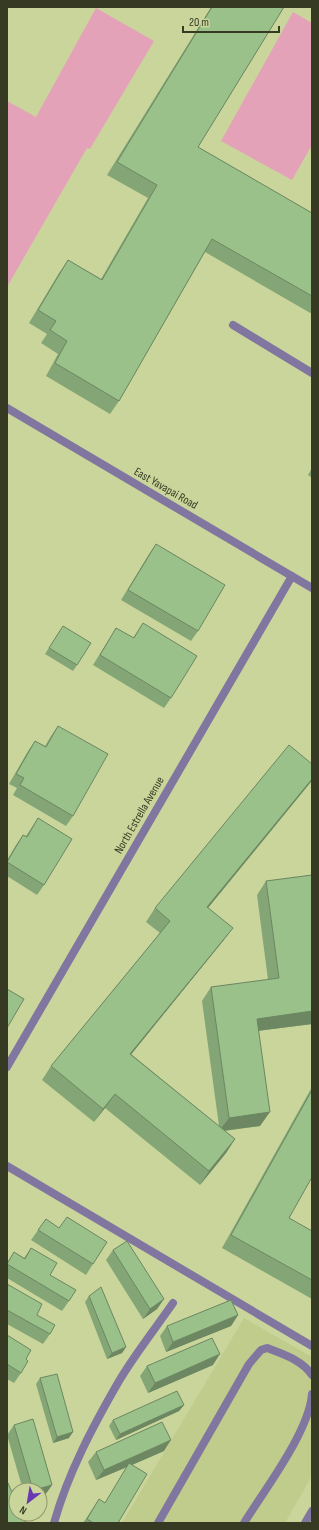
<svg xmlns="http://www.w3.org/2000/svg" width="319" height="1530" viewBox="0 0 319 1530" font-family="'Sofia Sans Condensed',sans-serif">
<rect width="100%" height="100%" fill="#cad59b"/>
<path fill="#bfcc8b" d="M244,1318l68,39v119l-27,47h-163z"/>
<path fill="#e4a2b8" d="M96,8l58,33 -64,108 -3,-1 -80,139v-186l29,16z
M293,12l19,11v122l-20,35 -71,-39z"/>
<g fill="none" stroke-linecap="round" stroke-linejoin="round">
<path stroke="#8176a0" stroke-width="8" d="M233,325l79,48
M7,1166l305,180
M54,1523c14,-50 39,-97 65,-142 16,-27 36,-52 54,-78
M158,1523l91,-159 12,-14 6,-2c16,6 35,12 45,27
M244,1523c21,-34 65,-91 68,-129
M305,1523l7,-12"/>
<path stroke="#8176a0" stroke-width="8" d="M7,408l305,180
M7,1067l285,-491"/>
</g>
<path fill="#84a677" d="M211,7h73l-86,140 114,66v101l-107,-62 -86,149 -9,13 -64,-38 12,-22 -17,-11 6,-9 -18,-11 30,-50 9,-13 33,19 47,-81 -41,-23z
M312,468v10l-4,-3z
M156,544l42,87 -7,10 -70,-41 28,-46z
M143,623l28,75 -7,10 -71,-43 23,-37 17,10z
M59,632l18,33 -4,6 -28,-17z
M58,726l15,90 -7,10 -53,-31 4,-7 -8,-4 19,-33 7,-10 10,5 6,-10z
M312,764v16l-2,3 -102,125 25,20 -10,13 -92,113 88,72 -17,-125 9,-14 57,-7 -11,-85 9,-14 46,-6v149l-54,7 2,95 -35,5 10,8 -9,14 -26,32 -95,-77 -11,14 -52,-42 9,-14 109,-133 -14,-11 9,-14z
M38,818l6,67 -7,10 -30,-19v-16l9,-15 7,-10 3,1z
M312,1087v90l-23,41 23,13v68l-90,-51z
M46,1219l47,45 -7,11 -55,-35z
M31,1248l19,27 19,26 -7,10 -55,-33v-15l7,-11 10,6z
M113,1250l51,49 -7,10 -14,10 -37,-59z
M7,1284l30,31 13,19 -7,10 -36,-20z
M89,1296l37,51 -4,6 -15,6 -22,-57z
M238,1315l-7,11 -65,26 -6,-16 7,-10z
M7,1335l19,24 -5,14 -7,10 -7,-4z
M213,1365l-65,28 -8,-17 7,-10z
M40,1378l29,60 -16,5 -17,-59z
M184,1405l-5,6 -63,29 -7,-14 4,-6z
M14,1425l38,60 -7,10 -5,-5h-17l-16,-55z
M164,1451l-32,14 -14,58h-35l16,-24 6,4 22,-36 -31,13 -8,-18 8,-10z"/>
<path fill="#6c8761" d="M312,779v1l-2,3 -112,137 9,-13z
M233,928l-10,13 -102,126 9,-13z
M312,1011v13l-65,8 10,-13z
M115,1094l-10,14 -11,14 9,-13z
M270,1112l-10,14 -41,5 10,-13z
M235,1139l-9,14 -26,32 9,-14z
M164,1299l-7,10 -14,10 7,-10z
M238,1315l-7,11 -65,26 7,-10z
M126,1347l-4,6 -15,6 5,-6z
M220,1354l-7,11 -65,28 7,-10z
M184,1405l-5,6 -63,29 4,-6z
M73,1432l-4,6 -16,5 4,-6z
M171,1440l-7,11 -37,16 2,-4 -2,4 -31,13 8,-10z
M52,1485l-7,10 -5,2v-7h-6z"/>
<path fill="#9ac18a" stroke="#6c8761" d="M212,7h72l-86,140 114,66v83l-100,-57 -93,162 -64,-38 12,-22 -17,-11 6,-9 -18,-11 30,-50 34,20 55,-95 -40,-23z
M156,544l69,41 -27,46 -70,-41z
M143,623l54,33 -26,42 -71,-43 16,-27 18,10z
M63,626l28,17 -14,22 -28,-17z
M58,726l50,28 -35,62 -53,-31 4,-7 -8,-4 19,-33 11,6z
M289,745l23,19v15l-105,128 26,21 -103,126 105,85 -26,32 -94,-77 -12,15 -52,-43 119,-145 -15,-13z
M38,818l34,21 -28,46 -37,-23 16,-27 4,2z
M312,875v136l-55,8 13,93 -41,6 -18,-131 68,-9 -13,-97z
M7,989l17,10 -17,29z
M312,1090v87l-23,41 23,13v49l-81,-45z
M67,1217l40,25 -14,22 -55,-34 8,-11 13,9z
M127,1241l37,58 -14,10 -37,-59z
M31,1248l26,15 -7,12 26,15 -7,11 -62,-37 7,-12 11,7z
M7,1284l35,20 -5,11 18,10 -5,9 -43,-24z
M101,1287l25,60 -14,6 -23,-57z
M231,1300l7,15 -65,27 -6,-16z
M7,1335l24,15 -5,9 2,2 -7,12 -14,-9z
M212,1338l8,16 -65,29 -8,-17z
M57,1374l16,58 -16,5 -17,-59z
M177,1391l7,14 -64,29 -7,-14z
M33,1419l19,66 -18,5h-1l-19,-65z
M162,1422l9,18 -67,30 -8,-18z
M129,1463l18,11 -29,49h-26v-1l-5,-3 12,-20 6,4z
M7,1481l9,20v13h6l4,9h-18l-1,-3z"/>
<g text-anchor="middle" stroke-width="3" stroke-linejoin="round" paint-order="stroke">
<g font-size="12" fill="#363a23" stroke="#cad59b">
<text transform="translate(166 488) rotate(30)" y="4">East Yavapai Road</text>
<text transform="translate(139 815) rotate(-60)" y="4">North Estrella Avenue</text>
</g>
</g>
<rect width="319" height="1530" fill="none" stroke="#363a23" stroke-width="16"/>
<g transform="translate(28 1502) rotate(211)"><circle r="19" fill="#cad59b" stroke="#8f976b"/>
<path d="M0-3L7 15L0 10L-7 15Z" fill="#6839b1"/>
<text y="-6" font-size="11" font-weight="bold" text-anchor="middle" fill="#363a23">N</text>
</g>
<path d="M183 26v6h96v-6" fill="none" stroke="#363a23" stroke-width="2"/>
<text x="189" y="26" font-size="12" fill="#363a23" stroke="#cad59b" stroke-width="3" paint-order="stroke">20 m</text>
</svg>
